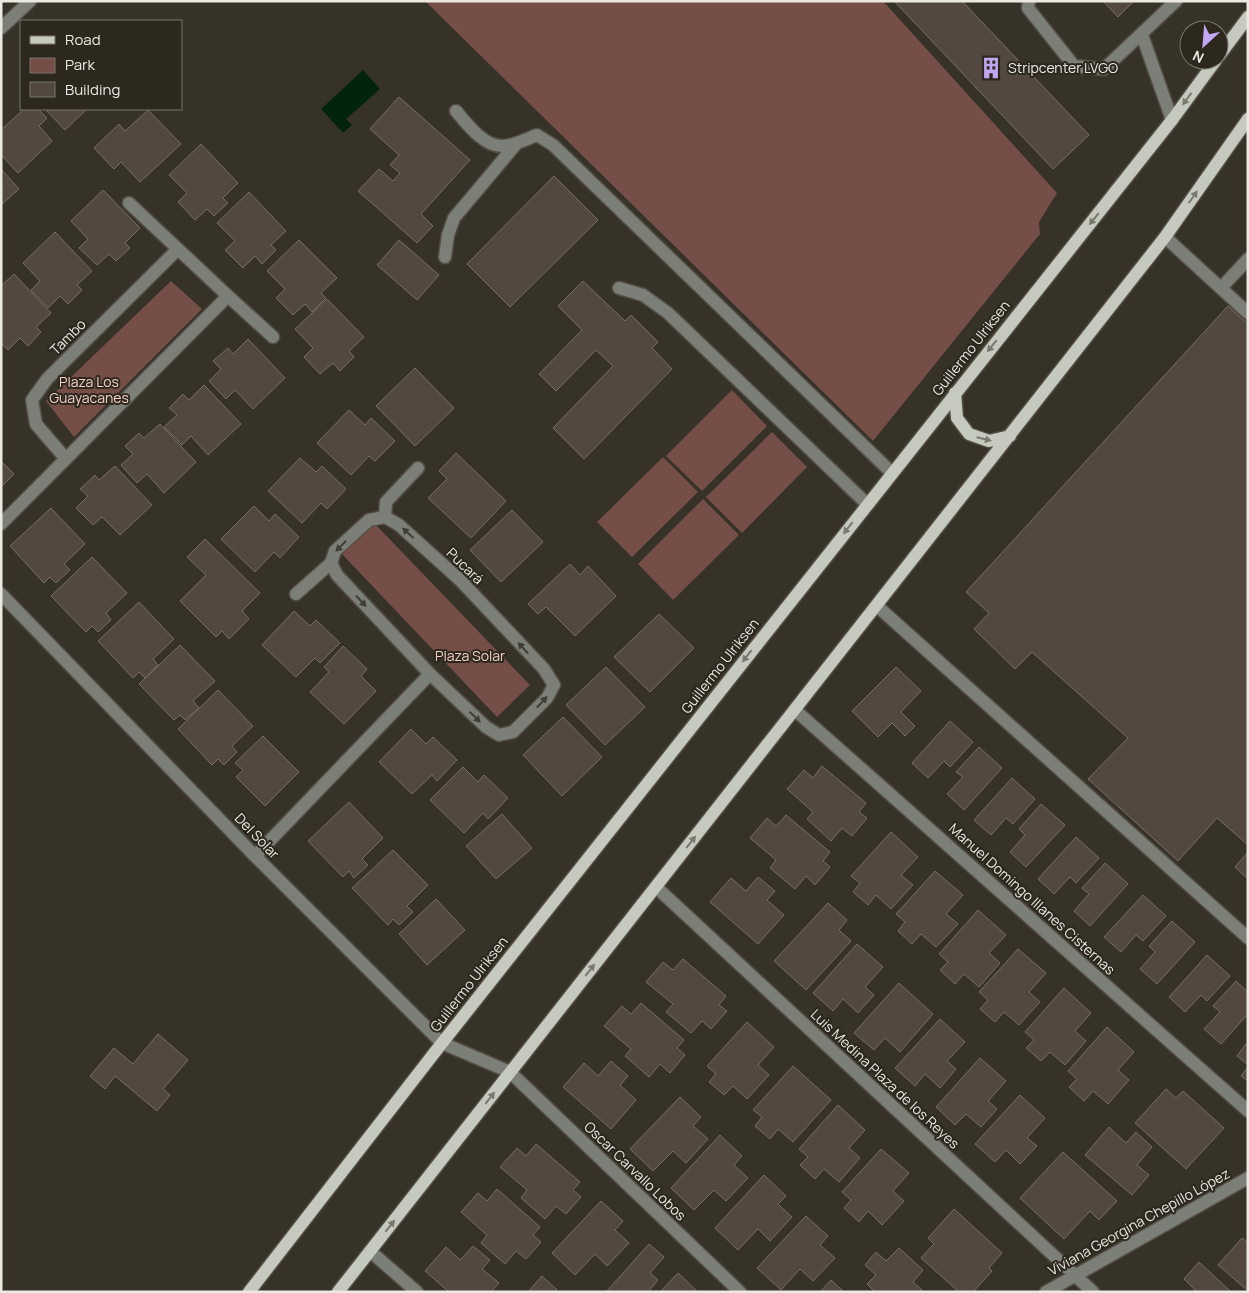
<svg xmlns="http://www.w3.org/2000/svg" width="1249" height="1293" font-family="Manrope,sans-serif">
<rect width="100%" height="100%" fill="#363227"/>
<path fill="#744e47" d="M425,1H883L1057,193L1039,222L1040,234L873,441Z
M171,281L202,309L74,437L46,401Z
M732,390L767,426L702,491L666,456Z
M772,432L807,467L742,533L706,497Z
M663,457L698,492L632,557L597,522Z
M703,499L739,535L673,600L638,564Z
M375,524L530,685L497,717L340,552Z"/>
<path fill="#02230c" d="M363,70L380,89L346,119L352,125L343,133L321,109Z"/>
<path fill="#524840" stroke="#796e66" d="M894,1H962L1089,135L1053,169Z
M1103,1H1134L1118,17Z
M399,97L470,160L421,214L433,226L417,243L358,191L379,169L393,181L400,173L390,165L399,155L370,129Z
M24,109H38L47,118L39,126L52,141L18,173L1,155V130Z
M45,109H87L65,130Z
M148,110L181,144L140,182L121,162L114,169L94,148L119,124L125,131Z
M201,144L238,183L223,198L228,203L214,216L207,209L195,220L178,202L187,193L169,175Z
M1,169L19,189L1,205Z
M554,176L598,220L510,307L467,264Z
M103,190L140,228L125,243L130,248L116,261L109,254L97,265L79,248L88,239L71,221Z
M249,192L286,231L271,245L276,250L262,264L255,256L243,268L225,250L235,241L217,223Z
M55,232L92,271L77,285L82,290L68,304L60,296L48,308L31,290L40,281L23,263Z
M299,240L337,278L321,293L326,298L312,312L305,304L293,315L276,298L285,289L267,271Z
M399,240L439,275L417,300L377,265Z
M14,274L51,313L36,327L41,332L28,346L20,338L8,350L1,343V286Z
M583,281L625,321L631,315L658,342L652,348L672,369L584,459L553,428L613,366L596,350L556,391L539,374L582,330L558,306Z
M327,299L364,337L349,351L354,357L340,371L333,363L320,374L304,357L313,348L295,329Z
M1228,306L1248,324V845L1217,818L1178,861L1088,779L1128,738L1032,652L1015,669L974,629L989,613L966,592Z
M248,339L285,378L253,409L235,390L226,399L209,381L221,369L213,361L228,348L233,354Z
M415,368L454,408L415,446L376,406Z
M204,385L241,424L208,455L191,436L182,445L164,427L177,415L169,408L183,394L189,400Z
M349,410L365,425L371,418L395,441L375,461L369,456L351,475L317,443Z
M160,424L196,462L164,493L147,474L137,483L121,465L133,454L125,446L139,433L144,438Z
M456,453L506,501L471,538L428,498L447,479L439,471Z
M300,458L316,472L322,466L346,489L327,509L321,503L302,523L268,491Z
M1,461L14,474L1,487Z
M115,466L152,505L120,535L102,517L93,525L76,508L88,496L80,489L95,475L99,480Z
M254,506L269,521L275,514L299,537L280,558L274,552L255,572L221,539Z
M51,508L85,544L64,564L70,570L56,583L50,577L44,583L10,546Z
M512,510L543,542L501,582L470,550Z
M205,539L260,593L242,611L249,619L229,639L222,631L216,637L180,601L206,575L187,557Z
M92,557L127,593L106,613L111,620L98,632L92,626L86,632L51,596Z
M570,564L580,575L588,566L616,596L575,636L546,607L538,614L528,604Z
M139,602L174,639L153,659L158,665L145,678L139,672L133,678L98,641Z
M294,611L310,626L316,620L340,643L320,663L315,658L296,677L262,645Z
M659,614L694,648L650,692L614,657Z
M180,645L215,681L193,701L199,708L185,720L180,715L174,720L139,684Z
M343,646L367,669L361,676L376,691L344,724L310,692L329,672L324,667Z
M606,667L645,707L605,745L566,705Z
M896,667L921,691L901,712L915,726L905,736L892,723L878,737L852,711Z
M218,690L253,726L232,746L237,752L224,765L218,759L212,765L178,729Z
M563,717L602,757L562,796L523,755Z
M950,721L973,742L950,767L944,761L928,778L912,763Z
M411,729L426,744L433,737L457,760L437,781L432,775L412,794L379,762Z
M263,736L299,772L265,806L236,777L243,770L235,763Z
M979,747L1002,768L964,810L947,794L963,777L956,772Z
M822,766L866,803L859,812L867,818L852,836L842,828L831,841L807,819L813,812L787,789L804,770L813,778Z
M463,767L478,782L484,775L508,798L488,819L483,813L464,833L430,800Z
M1012,778L1035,799L1013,824L1006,818L991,835L974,820Z
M349,802L383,838L362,859L368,865L354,878L349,871L343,877L308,841Z
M1041,804L1065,825L1026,867L1010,852L1025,835L1019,829Z
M502,814L532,848L496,879L466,846Z
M786,815L830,852L823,861L830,867L815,885L806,876L795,889L770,868L776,860L750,838L767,818L776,826Z
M891,832L918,857L901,875L913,885L891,909L876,895L868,905L853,892L860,883L851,876Z
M1076,837L1099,858L1076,883L1070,877L1054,894L1038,879Z
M393,850L428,885L407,906L413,912L399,925L393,919L388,925L352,888Z
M1248,852V879L1235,867Z
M1105,863L1128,884L1090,926L1074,911L1089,894L1082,888Z
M935,871L963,895L946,914L958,924L936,947L921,934L912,944L898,931L905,922L896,914Z
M758,877L775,891L767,900L784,915L758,944L710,902L731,878L746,891Z
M1143,895L1166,916L1143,941L1136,935L1121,952L1104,937Z
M436,899L465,930L427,965L399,934Z
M828,903L847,920L839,930L851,941L806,990L774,961Z
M978,910L1006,935L989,953L1000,963L979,987L964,974L955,984L940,970L948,962L939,954Z
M1172,921L1195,942L1157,984L1140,969L1155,952L1149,946Z
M857,944L883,967L865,987L874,995L858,1013L843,999L833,1011L813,993Z
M1018,949L1046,973L1029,992L1040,1002L1019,1025L1004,1012L995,1022L980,1009L988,1000L979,992Z
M1207,955L1230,976L1207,1001L1201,995L1185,1012L1169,997Z
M683,959L726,996L719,1005L727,1011L711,1029L702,1021L691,1033L666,1012L673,1004L646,982L663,962L673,970Z
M1236,981L1248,992V1014L1221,1044L1204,1029L1220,1012L1213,1006Z
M899,983L933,1014L900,1052L885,1038L874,1050L854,1033Z
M1064,988L1091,1013L1075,1031L1086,1041L1065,1065L1050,1052L1041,1061L1026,1048L1034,1040L1025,1032Z
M641,1003L684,1040L677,1048L685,1055L670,1073L660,1064L649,1077L625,1056L631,1049L604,1026L622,1006L631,1014Z
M940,1019L965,1042L947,1061L956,1069L940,1088L925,1074L915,1086L895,1068Z
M747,1022L774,1047L758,1065L769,1075L747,1099L733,1086L724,1095L709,1082L716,1074L707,1066Z
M1107,1027L1134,1052L1118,1070L1129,1080L1108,1104L1093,1091L1084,1101L1069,1087L1077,1079L1068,1071Z
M158,1034L188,1060L163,1089L170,1095L157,1111L115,1076L105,1089L90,1076L114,1048L133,1064Z
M1246,1044H1248V1065L1237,1056Z
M980,1058L1006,1081L988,1101L997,1109L981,1127L966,1114L955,1125L936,1107Z
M611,1061L628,1076L620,1085L636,1100L611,1129L563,1087L584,1063L598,1076Z
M793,1066L831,1100L793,1142L778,1129L770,1139L755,1126L762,1117L753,1110Z
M1248,1067V1081L1241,1076Z
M1166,1089L1176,1098L1183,1091L1224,1128L1186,1169L1135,1123Z
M1020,1095L1045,1118L1027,1138L1037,1146L1020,1164L1006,1150L995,1162L975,1144Z
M680,1097L701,1117L693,1126L708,1139L686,1163L673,1151L653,1171L630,1149Z
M838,1105L865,1130L849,1148L860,1158L839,1182L824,1169L815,1179L800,1165L808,1157L799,1149Z
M1109,1127L1126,1143L1136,1132L1152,1147L1137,1165L1149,1175L1132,1195L1085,1155Z
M720,1135L742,1156L734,1165L748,1178L726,1201L714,1190L694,1210L671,1188Z
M536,1144L580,1182L573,1190L581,1197L566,1214L556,1206L545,1219L521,1198L527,1190L500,1167L517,1148L526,1156Z
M881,1149L909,1173L893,1191L904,1201L882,1225L868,1211L859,1222L844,1208L851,1200L842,1192Z
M1063,1152L1117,1201L1099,1220L1090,1211L1064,1239L1020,1198Z
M764,1175L786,1196L778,1204L792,1217L770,1241L758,1229L738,1250L715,1228Z
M497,1189L540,1227L533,1235L541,1242L526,1259L516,1251L505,1264L481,1243L487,1235L461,1212L478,1193L487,1201Z
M601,1201L623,1221L615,1230L629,1243L607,1266L595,1254L575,1275L552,1253Z
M954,1209L1002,1253L989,1268L992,1271L973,1292H959L921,1258L934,1244L928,1238Z
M806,1216L828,1236L820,1245L835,1258L813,1281L800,1269L781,1290L757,1268Z
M1242,1238L1248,1243V1291L1218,1265Z
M649,1244L664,1257L650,1273L658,1280L648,1292H606Z
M473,1246L490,1260L482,1269L499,1283L491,1292H449L425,1271L446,1247L460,1260Z
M899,1248L923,1270L913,1282L924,1292H875L867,1284L876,1275L865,1265L876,1252L886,1261Z
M1199,1262L1231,1292H1197L1184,1279Z
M678,1273L698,1292H660Z
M542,1276L557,1290L555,1292H528Z
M831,1280L844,1292H820Z"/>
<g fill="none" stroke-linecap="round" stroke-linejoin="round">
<g stroke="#534f45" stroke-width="15">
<path id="minor" d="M1029,1L1028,8L1074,66L1104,69L1176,1
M1,28L30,1
M1142,35L1172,120
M456,111C467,124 484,147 503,146C514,146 526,139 537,135L553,145L892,473
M129,203L178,249
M1165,237L1248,313
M445,257L448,235L454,218L517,143
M619,288L643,295L668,313L867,504
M1221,288L1248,259
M228,296L273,337
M385,517L386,502L418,468
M1,524L228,296L178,249L47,379L32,400L36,424L66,459
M1,594L255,856L442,1043L510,1072L740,1292
M296,594L331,563L335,551L369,520L385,517L399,525L460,580L544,669L554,685L547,698L513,732L499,735L486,727L430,674L337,575L331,563
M877,606L1248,938
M795,710L1248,1111
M255,856L430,674
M656,887L1093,1292
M370,1251L417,1292
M1046,1292L1248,1178"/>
</g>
<g stroke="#534f45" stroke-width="15">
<path id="major" d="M1219,56L1248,17
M955,393L957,418L969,434L989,441L1010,436
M249,1292L442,1043L1172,120L1216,60
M338,1292L1165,237L1248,119"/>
</g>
<use href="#minor" stroke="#7c7e78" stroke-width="12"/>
<use href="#major" stroke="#c6cabe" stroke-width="12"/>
</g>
<defs><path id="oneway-solid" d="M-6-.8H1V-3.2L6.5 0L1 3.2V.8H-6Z" transform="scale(1.25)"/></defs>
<g fill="#79796e">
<use href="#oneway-solid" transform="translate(1187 99) rotate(126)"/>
<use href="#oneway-solid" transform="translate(1193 197) rotate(-55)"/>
<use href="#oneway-solid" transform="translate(1094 219) rotate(129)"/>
<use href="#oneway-solid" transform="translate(992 346) rotate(129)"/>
<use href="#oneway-solid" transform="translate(984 439) rotate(13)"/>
<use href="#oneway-solid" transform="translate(848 528) rotate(128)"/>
<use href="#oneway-solid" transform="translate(747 656) rotate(128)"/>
<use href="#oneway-solid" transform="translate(691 842) rotate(-52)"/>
<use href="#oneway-solid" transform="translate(590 970) rotate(-52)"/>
<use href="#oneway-solid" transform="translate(490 1098) rotate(-52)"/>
<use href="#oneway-solid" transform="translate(390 1226) rotate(-52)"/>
</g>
<g fill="#403e34">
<use href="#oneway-solid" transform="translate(408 533) rotate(-138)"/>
<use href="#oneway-solid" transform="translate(341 546) rotate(134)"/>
<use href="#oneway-solid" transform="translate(361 601) rotate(47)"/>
<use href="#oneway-solid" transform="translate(523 648) rotate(-133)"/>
<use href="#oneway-solid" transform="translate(542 702) rotate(-47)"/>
<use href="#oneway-solid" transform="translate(475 717) rotate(44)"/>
</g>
<defs>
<g id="building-bare" transform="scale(1.725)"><path d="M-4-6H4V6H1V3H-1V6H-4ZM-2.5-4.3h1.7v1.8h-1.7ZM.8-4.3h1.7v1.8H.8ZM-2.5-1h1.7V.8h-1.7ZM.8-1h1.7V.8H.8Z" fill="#c3a7f2" stroke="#2c281d" stroke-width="2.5" paint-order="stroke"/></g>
</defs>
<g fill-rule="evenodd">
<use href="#building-bare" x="991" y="68"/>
</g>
<g text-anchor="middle" stroke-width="4" stroke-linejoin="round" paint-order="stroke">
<g font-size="14" fill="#ebe9e2" stroke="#2c281d" text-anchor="start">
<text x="1008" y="73">Stripcenter LVGO</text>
</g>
<g font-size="14" fill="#ebe9e2" stroke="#2c281d">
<text transform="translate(68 337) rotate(-45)" y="5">Tambo</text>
<text transform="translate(971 348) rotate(-52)" y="5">Guillermo Ulriksen</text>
<text transform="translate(465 566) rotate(44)" y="5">Pucará</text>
<text transform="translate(720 666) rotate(-52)" y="5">Guillermo Ulriksen</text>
<text transform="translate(257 836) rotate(46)" y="5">Del Solar</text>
<text transform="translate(1032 899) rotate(42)" y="5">Manuel Domingo Illanes Cisternas</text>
<text transform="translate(469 984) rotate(-52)" y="5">Guillermo Ulriksen</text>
<text transform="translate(885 1079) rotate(43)" y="5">Luis Medina Plaza de los Reyes</text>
<text transform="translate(635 1171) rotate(44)" y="5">Oscar Carvallo Lobos</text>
<text transform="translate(1139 1222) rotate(-29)" y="5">Viviana Georgina Chepillo López</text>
</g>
<g font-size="14" fill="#f4d0c9" stroke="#2c281d">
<text x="89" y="387">Plaza Los<tspan x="89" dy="16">Guayacanes</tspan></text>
<text x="470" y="661">Plaza Solar</text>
</g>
</g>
<rect width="1249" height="1293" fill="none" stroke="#ebe9e2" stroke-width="5"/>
<rect x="20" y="20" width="162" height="90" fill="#2c281d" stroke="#78756c"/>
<rect x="30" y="36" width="25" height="8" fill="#c6cabe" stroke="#78756c"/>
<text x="65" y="45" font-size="15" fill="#ebe9e2">Road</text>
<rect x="30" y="58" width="25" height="15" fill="#744e47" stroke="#78756c"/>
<text x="65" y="70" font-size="15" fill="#ebe9e2">Park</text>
<rect x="30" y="82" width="25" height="15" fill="#524840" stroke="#78756c"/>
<text x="65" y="95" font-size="15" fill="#ebe9e2">Building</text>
<g transform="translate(1204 45) rotate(206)"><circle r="24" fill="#2c281d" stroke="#78756c"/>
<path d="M0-4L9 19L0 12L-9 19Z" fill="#c3a7f2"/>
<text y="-8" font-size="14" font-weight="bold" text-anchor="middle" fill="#ebe9e2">N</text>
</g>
</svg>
